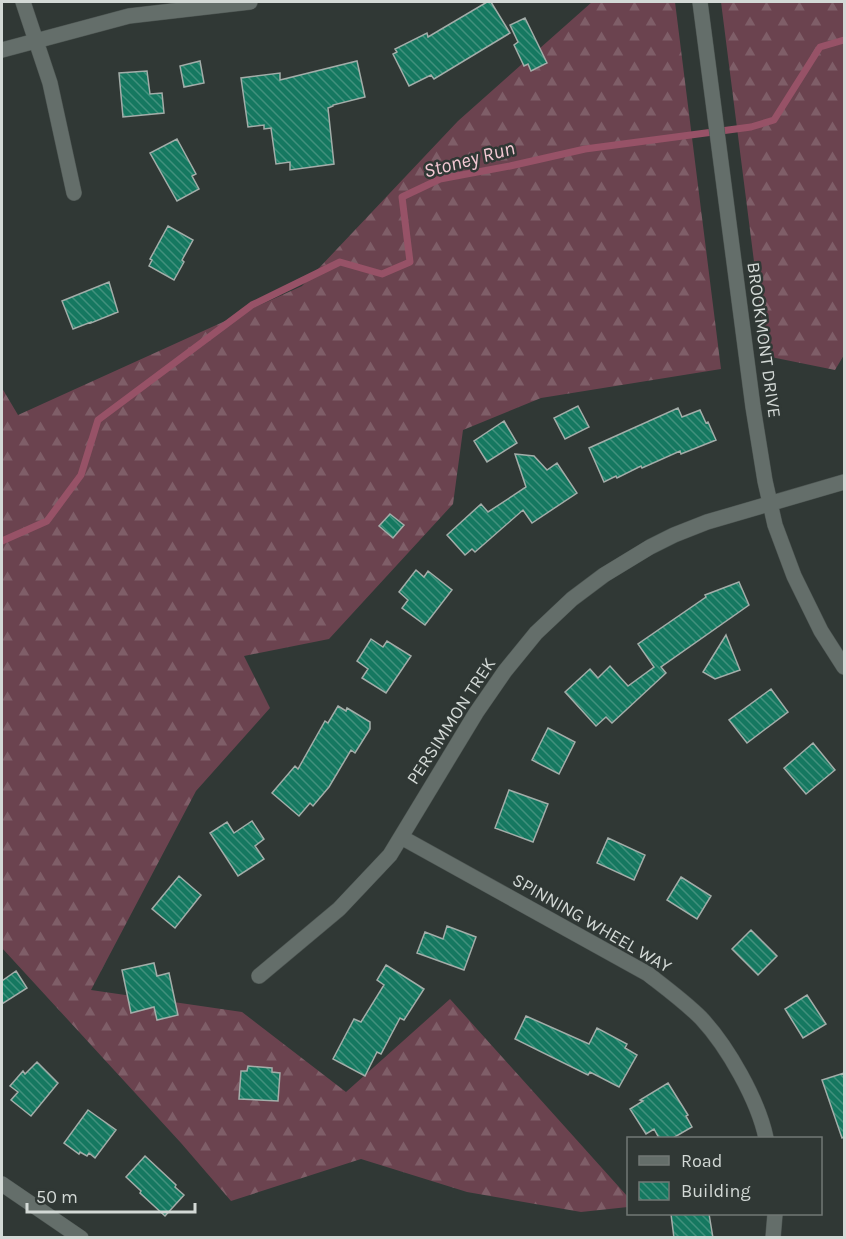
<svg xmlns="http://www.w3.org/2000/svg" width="846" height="1239" font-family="Karla,sans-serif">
<defs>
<pattern id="forest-firs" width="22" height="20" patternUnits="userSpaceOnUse" patternTransform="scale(1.5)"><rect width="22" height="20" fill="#6b434f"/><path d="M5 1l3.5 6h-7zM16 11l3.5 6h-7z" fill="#7f5e68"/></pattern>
<pattern id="building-back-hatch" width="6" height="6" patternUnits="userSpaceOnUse" patternTransform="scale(1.5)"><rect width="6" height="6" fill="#157860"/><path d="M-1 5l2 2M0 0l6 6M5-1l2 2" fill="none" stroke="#41917d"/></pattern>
</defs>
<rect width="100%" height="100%" fill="#303835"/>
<path fill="url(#forest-firs)" d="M592,2H675L721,369L541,398L463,430L453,504L329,639L244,656L270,708L196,791L91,990L242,1012L346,1092L450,999L628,1197V1207L581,1212L467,1192L361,1159L231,1201L181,1143L2,948V388L18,415L302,286L458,121Z
M721,2H844V355L835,370L766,356Z"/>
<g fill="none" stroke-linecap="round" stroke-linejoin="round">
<path stroke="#975267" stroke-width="7" d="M2,541L47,521L81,475L98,420L252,305L340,262L382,274L410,262L402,197L440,179L510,166L585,149L751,127L774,120L820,47L844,40"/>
</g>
<path fill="url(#building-back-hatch)" stroke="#a3ada9" stroke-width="1.5" d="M487,2H491L510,33L434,79L431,75L409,86L393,54L397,52L395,49L427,33L428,37Z
M525,18L547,63L531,71L528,64L524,66L514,45L518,42L510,25Z
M200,61L204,83L184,87L180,66Z
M357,61L365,97L333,105V106L328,108L334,164L290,170V162L276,164L271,128L264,129V125L248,127L241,78L280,73V80Z
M147,71L150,94L162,93L164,113L123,117L119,73Z
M177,139L196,174L192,176L199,189L177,201L150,153Z
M168,226L193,240L182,260L184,262L174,280L149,266L152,260L150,259Z
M109,282L118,312L91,323V322L73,329L62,301Z
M578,406L589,427L565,439L554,418Z
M678,408L682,417L700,410L706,423L708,422L716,440L681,454L680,451L642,468L641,466L617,478L616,476L604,482L589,448Z
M504,421L517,443L487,462L474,441Z
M515,454L534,456L547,470L557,463L577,493L532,523L523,510L475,552L472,549L465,555L447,535L481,504L488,512L526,487Z
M390,514L404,525L393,538L379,526Z
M416,570L424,577L428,571L452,590L425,625L402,608L408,600L399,592Z
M739,582L749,605L661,667L666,673L612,723L606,717L596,726L565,692L590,669L598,678L610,666L628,686L654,667L638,644L706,597L705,595Z
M726,635L740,670L715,679L703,672Z
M371,639L383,647L387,641L411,656L386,693L362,678L368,669L357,661Z
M771,689L788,712L747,743L729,720Z
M338,706L346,711L347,708L370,722V729L355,753L351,750L329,787L313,806L310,803L299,816L272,793L295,766L298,769L325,721L328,723Z
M548,728L575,742L559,774L532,760Z
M813,743L835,770L806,794L784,768Z
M509,790L548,804L533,842L495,828Z
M252,821L264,839L255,846L264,859L238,876L210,833L227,822L234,833Z
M608,838L645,855L634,880L597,863Z
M179,876L201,895L175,928L152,909Z
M681,877L711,896L697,919L667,900Z
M447,926L476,937L464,970L417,953L425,932L443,939Z
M751,930L777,956L758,975L732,949Z
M154,963L157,976L169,973L178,1015L157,1020L154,1007L131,1013L122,970Z
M386,965L424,989L404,1020L400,1018L381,1054L377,1052L365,1076L333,1059L354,1019L361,1022L384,985L377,980Z
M16,971L27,988L2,1004V981Z
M807,995L826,1024L803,1038L785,1009Z
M526,1016L589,1044L597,1028L627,1044L625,1048L637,1055L619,1087L590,1072L588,1075L515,1039Z
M37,1062L58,1083L31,1116L11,1100L18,1092L10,1086L23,1071L25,1074Z
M248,1066L272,1068V1072L280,1073L278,1101L239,1099L241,1071H247Z
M844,1073V1137L842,1138L822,1080Z
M668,1083L688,1115L686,1116L692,1127L673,1138H659L654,1129L646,1134L630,1109L643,1101L640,1100Z
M88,1110L116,1130L95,1158L89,1153L87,1156L80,1152L79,1154L64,1143Z
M145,1156L176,1185L175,1187L184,1195L165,1216L140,1193L141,1191L126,1177Z
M671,1214H709L713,1238H674Z"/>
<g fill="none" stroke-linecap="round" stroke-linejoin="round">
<g stroke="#4c5451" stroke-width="16">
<path id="minor" d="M23,2L50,83L74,193
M700,2L753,407L765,481L775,525L794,576L821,631L844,667
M2,50L129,16L250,2
M401,837L648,974C666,988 685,1002 701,1018C728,1047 758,1100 766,1138
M259,976L339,909L390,855L476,713L505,671L536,633L572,599L604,575L650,547L674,535L707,522L844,482
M2,1184L81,1238
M773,1238L775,1214"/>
</g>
<use href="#minor" stroke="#646e6a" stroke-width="15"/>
</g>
<g text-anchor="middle" stroke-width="5" stroke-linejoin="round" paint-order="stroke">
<g font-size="18" fill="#d3d9d6" stroke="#303835">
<text transform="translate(764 340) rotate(82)" y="6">BROOKMONT DRIVE</text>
<text transform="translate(451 721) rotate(-57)" y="6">PERSIMMON TREK</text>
<text transform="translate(592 923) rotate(30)" y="6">SPINNING WHEEL WAY</text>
</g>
<g font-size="20" font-style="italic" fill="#f4c9d4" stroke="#303835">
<text transform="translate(469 159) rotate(-15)" y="7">Stoney Run</text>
</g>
</g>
<rect width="846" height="1239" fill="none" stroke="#d3d9d6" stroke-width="6"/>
<rect x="627" y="1137" width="195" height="78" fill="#303835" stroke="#717875" stroke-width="1.5"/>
<rect x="639" y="1156" width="30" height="9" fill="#646e6a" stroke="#717875" stroke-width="1.5"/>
<text x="681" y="1167" font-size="18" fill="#d3d9d6">Road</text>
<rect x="639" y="1182" width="30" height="18" fill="url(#building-back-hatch)" stroke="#717875" stroke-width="1.5"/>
<text x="681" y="1197" font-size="18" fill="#d3d9d6">Building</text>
<path d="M27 1203v9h168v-9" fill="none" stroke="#d3d9d6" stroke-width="3"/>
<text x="36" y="1203" font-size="18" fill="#d3d9d6" stroke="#303835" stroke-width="4.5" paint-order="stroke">50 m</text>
</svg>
